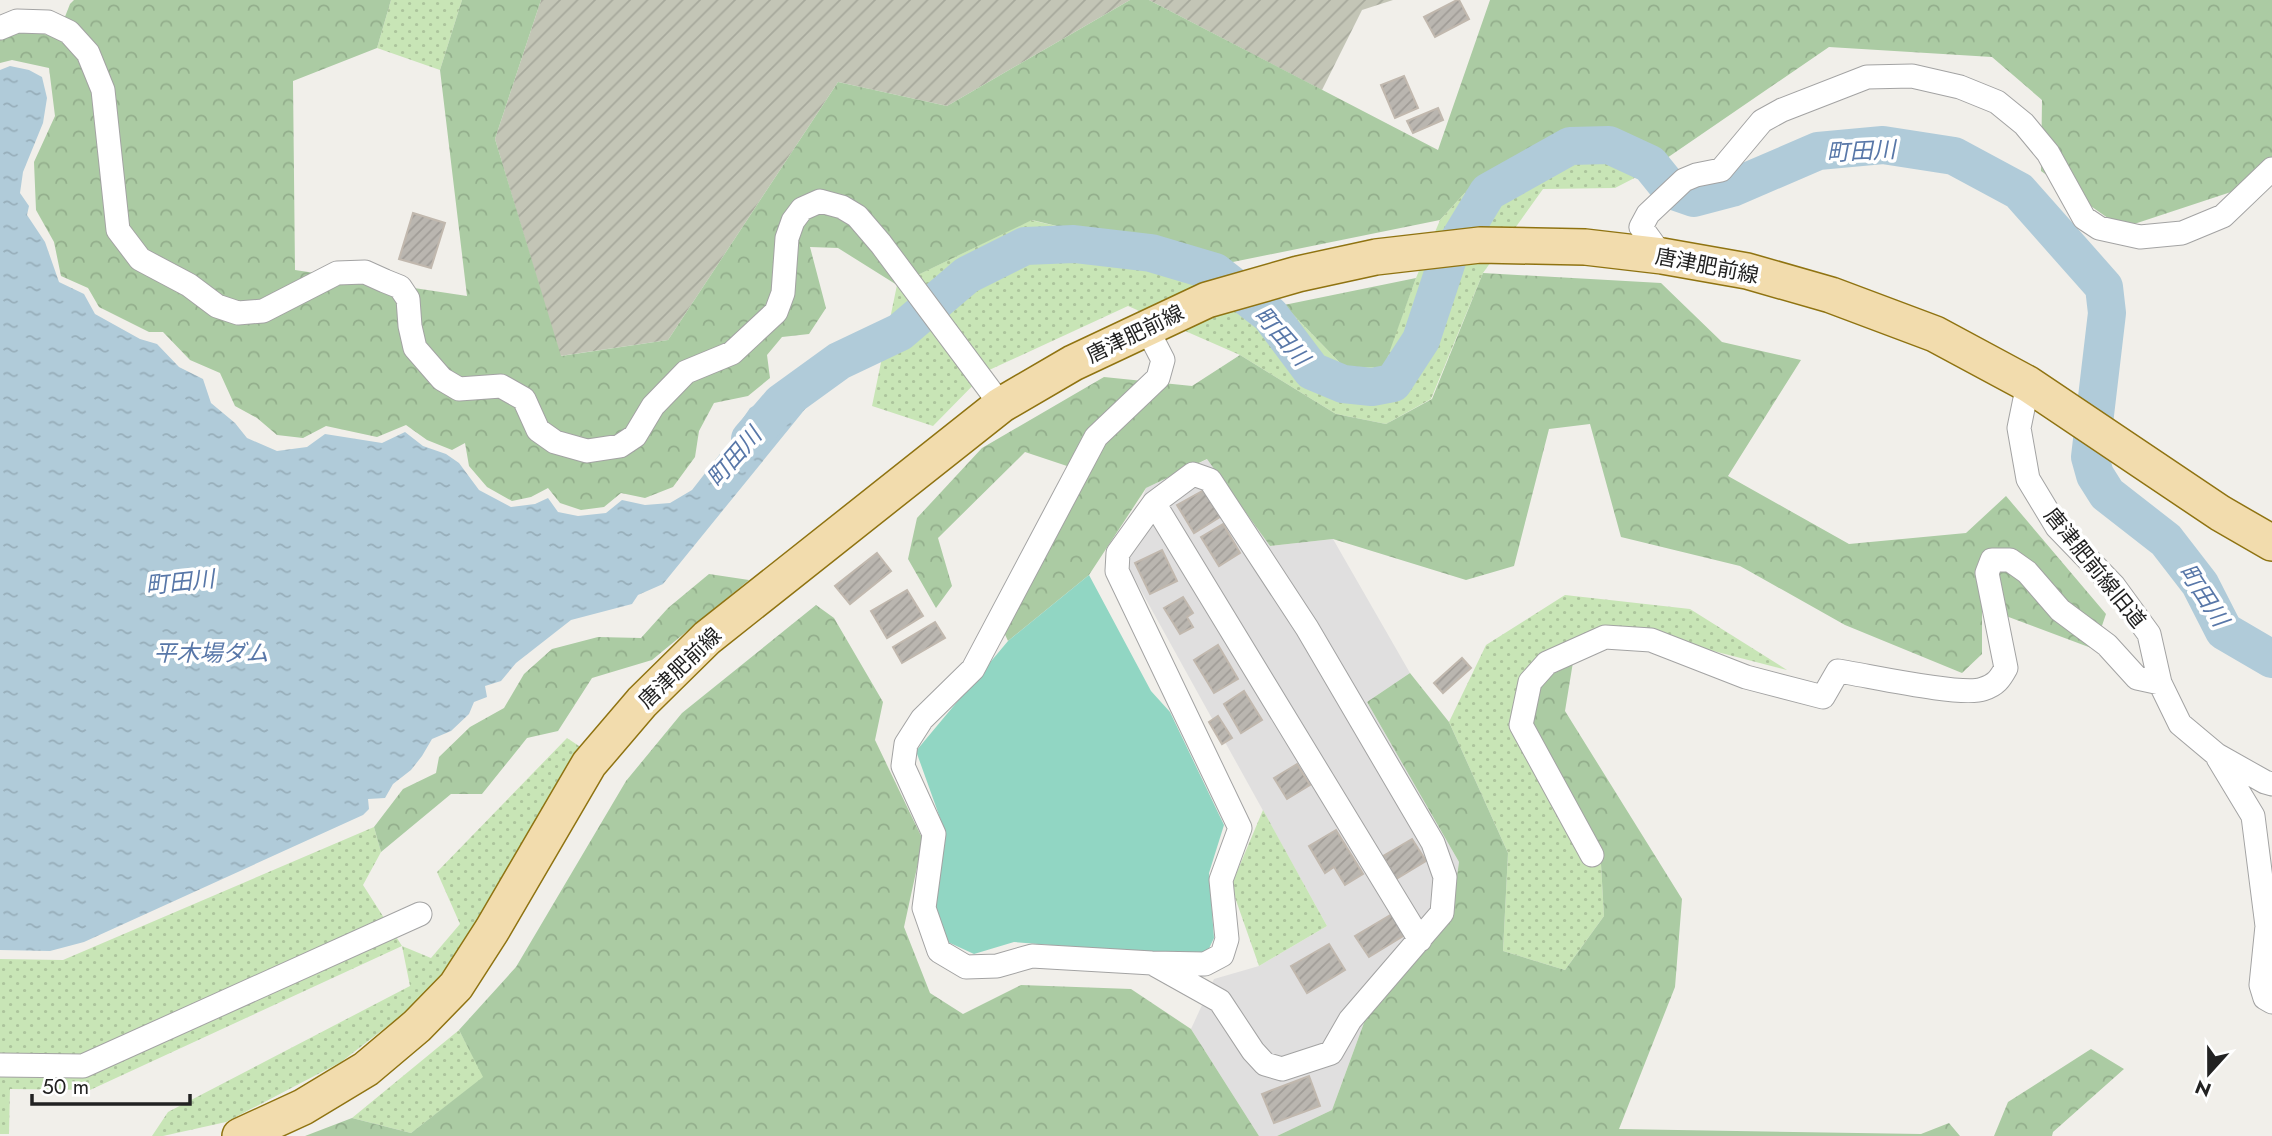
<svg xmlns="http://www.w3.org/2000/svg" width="2272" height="1136" font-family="Jost,'Noto Sans JP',sans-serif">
<defs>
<pattern id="construction-furrows" width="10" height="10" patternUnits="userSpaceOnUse" patternTransform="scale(1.75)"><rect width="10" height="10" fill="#c3c5b6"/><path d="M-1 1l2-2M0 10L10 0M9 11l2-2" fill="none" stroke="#a7a99c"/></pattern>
<pattern id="grass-dots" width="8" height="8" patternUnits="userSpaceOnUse" patternTransform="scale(1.75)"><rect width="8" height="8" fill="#c8e5b6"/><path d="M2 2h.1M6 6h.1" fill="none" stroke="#acc49c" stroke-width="1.8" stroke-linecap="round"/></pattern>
<pattern id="forest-crowns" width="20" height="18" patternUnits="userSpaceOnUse" patternTransform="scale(1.75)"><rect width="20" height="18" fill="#abcba3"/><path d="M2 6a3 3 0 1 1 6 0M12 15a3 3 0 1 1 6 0" fill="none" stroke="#93ae8c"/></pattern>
<pattern id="water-ripples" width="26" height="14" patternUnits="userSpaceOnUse" patternTransform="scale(1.75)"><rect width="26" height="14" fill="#b0cbd9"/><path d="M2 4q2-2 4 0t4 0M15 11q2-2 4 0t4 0" fill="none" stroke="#97aeba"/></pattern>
<pattern id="building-hatch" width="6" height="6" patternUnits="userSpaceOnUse" patternTransform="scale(1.75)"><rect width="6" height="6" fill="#bab6b0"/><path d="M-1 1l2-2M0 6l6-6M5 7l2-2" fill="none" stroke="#a09c97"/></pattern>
</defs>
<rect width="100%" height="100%" fill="#f1efea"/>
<path fill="#e0dfdf" d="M1208,459L1270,546L1333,539L1410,673L1367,702L1459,862L1451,918L1365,1020L1332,1110L1277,1136H1259L1191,1029L1214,979L1259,966L1327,926L1123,558L1146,488Z"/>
<path fill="url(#construction-furrows)" d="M541,0H1130L947,106L838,82L668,340L560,356L495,139Z
M1149,0H1393L1362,10L1322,90Z"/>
<path fill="url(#grass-dots)" d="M391,0H462L440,70L377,48Z
M1549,144L1648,171L1615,188L1543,189L1483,273L1431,399L1386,424L1336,414L1240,355L1128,306L987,371L933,426L872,406L897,285L1031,220L1218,265L1284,305L1344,367H1383L1416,278L1440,220L1472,185Z
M1565,595L1690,609L1787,670L1640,632L1542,679L1600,847L1604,916L1565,970L1503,951L1508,853L1449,722L1486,645Z
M567,738L582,748L472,933L425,997L341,1062L226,1122L163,1136H152L168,1112L410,986L402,946L90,1090L10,1089L9,1134H0V959L63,960L374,827L381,852L363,885L402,946L431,958L460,924L437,872Z
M1263,810L1327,926L1259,966L1231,886Z
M459,1030L484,1077L411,1133L352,1118Z"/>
<path fill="url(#forest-crowns)" d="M74,0H391L377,48L293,81L295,270L467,296L440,70L462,0H541L495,139L561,356L668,340L838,82L947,106L1130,0H1149L1438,150L1490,0H2272V161L2231,192L2122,228L2041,171L2042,100L1992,57L1829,47L1648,171L1549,144L1472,185L1440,220L1218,265L1032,220L897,285L838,248L810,247L826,308L809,334L782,337L767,355L770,378L748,396L714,403L699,431L695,457L673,487L645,498L621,493L604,507L581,510L560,503L548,488L531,497L512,501L487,487L469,466L465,443L452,450L427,440L406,425L377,437L326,426L303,438L277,435L257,418L235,406L220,373L190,360L163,332H149L99,307L88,288L61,276L54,242L36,210L34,162L55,116L49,68L12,60L0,63V36L17,28L57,37L70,4Z
M1483,273L1661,283L1722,342L1801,360L1728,476L1849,544L1966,533L2006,496L2106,614L2094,649L1982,607V654L1962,673L1845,625L1740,566L1621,537L1590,424L1549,429L1514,566L1466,580L1333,539L1270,546L1207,459L1146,488L1089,575L1008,641L1001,626L1088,473L1025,452L938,538L952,586L936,608L908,559L917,518L982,448L1104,377L1192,386L1240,355L1336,414L1386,424L1432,399Z
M1416,278L1384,367H1344L1284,305Z
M709,574L749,580L652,660L592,678L558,731L527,738L482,794H451L381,852L374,827L403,789L436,773L439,757L470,727L504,708L524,674L552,649L598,637L641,638L668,608Z
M816,605L834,618L883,702L875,740L923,840L904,927L930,993L963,1014L1021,985L1131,989L1191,1029L1259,1136H305L352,1118L411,1133L483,1077L459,1030L516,967L626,781L682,713Z
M1573,662L1565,711L1682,899L1675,987L1619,1129L1921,1134L1949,1123L1960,1136H1277L1332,1110L1365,1020L1451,918L1459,862L1367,702L1410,673L1449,722L1508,853L1503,951L1565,970L1604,916L1600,847L1531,720L1542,679Z
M2091,1049L2124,1069L2053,1132L2052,1136H1994L2008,1102Z"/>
<path fill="#91d6c3" d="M1089,575L1151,691L1170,712L1224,825L1209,873L1214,938L1205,957L1014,942L974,954L939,938L932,899L944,829L916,751L1008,641Z"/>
<path fill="url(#water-ripples)" d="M10,66L29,70L42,77L47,98L43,123L23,172L20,193L29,206L27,215L45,242L59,282L84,294L95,314L140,339L157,344L179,367L203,379L211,403L235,423L247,438L277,451L307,447L325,434L382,443L405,432L423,446L446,454L459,463L479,490L511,507L535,504L548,498L558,512L578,516L606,513L622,500L645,505L670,503L692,490L720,454L730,448L736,439L737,427L750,408L767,398L781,395L793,413L810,403L663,584L638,595L632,604L571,620L516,663L501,681L485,686L487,697L474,702L469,714L451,731L432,739L422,756L411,770L393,784L385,798L368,799L369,809L363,815L84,942L50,951L0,950V70Z"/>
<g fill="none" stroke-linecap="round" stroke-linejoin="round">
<path stroke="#b0cbd9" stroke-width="38" d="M750,439L781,403L839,361L900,332L967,275L1025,246L1074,244L1151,253L1215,272L1270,315L1312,371L1343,384L1372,387L1393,383L1421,340L1448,258L1488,192L1570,146L1609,145L1650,164L1671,190L1694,198L1732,188L1818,151L1883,145L1954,156L2019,191L2104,287L2107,313L2090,457L2095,475L2107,494L2166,540L2200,584L2224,631L2272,659"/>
</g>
<path fill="url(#building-hatch)" stroke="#c1b8ae" stroke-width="2" d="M1457,0H1459L1469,19L1435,37L1424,17Z
M1404,76L1418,108L1395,118L1381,85Z
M1438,108L1443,120L1413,133L1407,121Z
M413,213L445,223L431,268L399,259Z
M1204,490L1220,517L1194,533L1177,505Z
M1223,524L1240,553L1219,566L1201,537Z
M1162,550L1177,581L1150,594L1135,563Z
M877,553L891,571L850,604L835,586Z
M907,590L923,616L887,638L871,611Z
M1183,597L1193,613L1187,617L1193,627L1180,634L1164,608Z
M935,622L945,638L902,663L893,647Z
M1218,645L1238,679L1214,693L1194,660Z
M1462,658L1471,668L1443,693L1434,683Z
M1244,691L1262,720L1241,733L1224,704Z
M1218,716L1232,738L1222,744L1209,722Z
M1297,764L1310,785L1287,799L1274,778Z
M1336,830L1363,874L1345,885L1334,867L1325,873L1309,846Z
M1412,839L1426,861L1396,879L1383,856Z
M1392,914L1405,935L1369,957L1355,936Z
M1329,944L1345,970L1307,993L1291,966Z
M1309,1076L1320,1106L1274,1123L1262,1094Z"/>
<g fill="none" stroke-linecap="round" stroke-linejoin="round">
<g stroke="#a3a3a3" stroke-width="25">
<path id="street" d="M0,28L17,21L48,22L69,32L88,53L103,90L118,230L140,259L189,285L217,306L238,313L263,311L337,273L365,272L385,281L400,287L408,299L410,326L415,348L442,379L459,389L501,386L524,399L538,430L555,442L587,451L620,446L635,436L653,406L686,372L732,353L776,312L783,293L787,238L793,221L802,209L820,201L842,207L857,216L881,244L1001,405
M1662,256L1641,227L1648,214L1684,180L1696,175L1721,170L1762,121L1782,110L1867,77L1912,76L1960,87L1997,102L2024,124L2048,153L2084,218L2099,228L2140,237L2182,233L2223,216L2272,169
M1146,327L1163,360L1158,378L1096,437L973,669L922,719L906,744L903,766L934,834L924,908L939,951L966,967L997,966L1032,956L1152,963L1205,964L1222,955L1227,939L1221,880L1240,828L1117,571L1118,553L1154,503L1193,474L1210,480L1307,628L1433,843L1445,877L1442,913L1350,1020L1331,1053L1282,1069L1265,1064L1253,1051L1220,1001L1152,963
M2028,384L2019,428L2028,479L2057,527L2114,586L2149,634L2160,683L2180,724L2217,755L2265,782L2272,784
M1154,503L1420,940
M2218,758L2253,816L2267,926L2261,985L2265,998L2272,1002
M1592,855L1521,725L1530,682L1547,663L1605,637L1651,640L1746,677L1823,697L1838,671C1866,675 1962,697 1983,689C1996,685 2000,679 2006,668L1987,573L1992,560H2010L2027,572L2060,610L2107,645L2137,678L2160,683
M0,1065L83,1066L420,914"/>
</g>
<g stroke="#8f7311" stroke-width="38">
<path id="primary" d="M240,1136L303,1107L366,1069L417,1026L456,986L492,930L589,764L642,702L707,638L1001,405L1073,363L1207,300L1298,274L1376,257L1480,245L1585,247L1662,256L1747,271L1831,295L1935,334L2028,384L2220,513L2272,543"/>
</g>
<use href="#street" stroke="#fff" stroke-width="23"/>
<use href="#primary" stroke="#f2dcad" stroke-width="35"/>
</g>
<g text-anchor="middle" stroke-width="7" stroke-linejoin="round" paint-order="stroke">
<g font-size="21" fill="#222" stroke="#fff">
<text transform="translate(1707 266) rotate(11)" y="7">唐津肥前線</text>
<text transform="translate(1135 334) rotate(-26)" y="7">唐津肥前線</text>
<text transform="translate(2095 568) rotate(51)" y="7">唐津肥前線旧道</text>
<text transform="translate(680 668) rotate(-44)" y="7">唐津肥前線</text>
</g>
<g font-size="23" font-style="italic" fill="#5877a8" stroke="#fff">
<text transform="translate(1861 151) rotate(-3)" y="8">町田川</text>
<text transform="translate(1282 336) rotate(49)" y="8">町田川</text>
<text transform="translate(734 457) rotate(-49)" y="8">町田川</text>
<text transform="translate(180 582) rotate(-6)" y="8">町田川</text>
<text transform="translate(2204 595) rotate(57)" y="8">町田川</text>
<text x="211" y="661">平木場ダム</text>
</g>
</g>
<g transform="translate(2209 1073) rotate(201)" stroke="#ffffff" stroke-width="5" paint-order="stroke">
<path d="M0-5L12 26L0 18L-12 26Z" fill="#222222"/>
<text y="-10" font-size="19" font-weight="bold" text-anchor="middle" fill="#222222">N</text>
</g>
<path d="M32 1094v10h158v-10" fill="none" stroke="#222222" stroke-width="3.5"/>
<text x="42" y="1094" font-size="21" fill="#222222" stroke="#ffffff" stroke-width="5" paint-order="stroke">50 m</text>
</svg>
